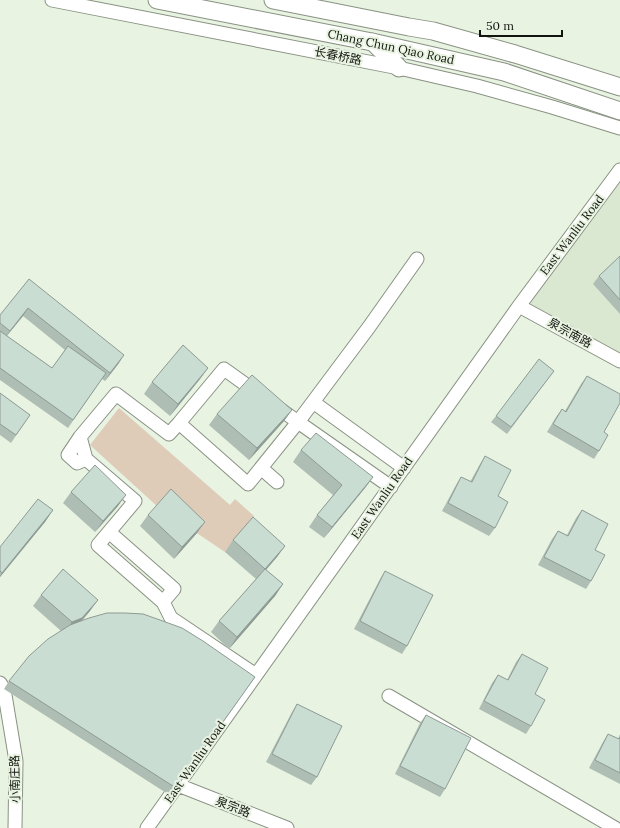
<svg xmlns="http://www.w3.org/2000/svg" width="620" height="828" font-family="Lora,'Noto Sans SC',serif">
<rect width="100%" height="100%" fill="#e9f3e2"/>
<path fill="#dbe8d1" d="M620,170V361L519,306Z"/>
<path fill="#deccb9" d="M119,408L230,505L235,499L254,516L245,529L225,552L158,507L90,445Z"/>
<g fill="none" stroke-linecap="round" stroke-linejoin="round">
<g stroke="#899283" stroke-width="15">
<path id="minor" d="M52,0L399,68L477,86L552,107L620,128
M519,306L620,361
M313,402L404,468
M179,423L224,369L298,422L369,327L417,259
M80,437L68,455L77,463L86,459
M261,468L277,482
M109,532L174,589L163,602
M256,675L171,618L163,602L98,545L135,501L86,459L80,437L116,394L169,434L179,423L248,484L298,422L391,487
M0,683L4,689L16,761L15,828
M389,696L615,828
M178,785L287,828
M147,828L519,306L620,170"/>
</g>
<g stroke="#899283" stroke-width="19">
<path id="major" d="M157,0L372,42L504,72L620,111
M273,0L409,27L433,31L515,54L620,87
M373,42L399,68"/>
</g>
<use href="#minor" stroke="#fff" stroke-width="13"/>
<use href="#major" stroke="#fff" stroke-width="17"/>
</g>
<path fill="#aebeb5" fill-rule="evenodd" d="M620,256V314L593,284L599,276Z
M29,279L119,363L105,381L102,379L68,428L0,380V315ZM23,316L65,350L52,368L7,336Z
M208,368L200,379L170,416L144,394L152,382Z
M554,371L507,434L491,422L496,416Z
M587,376L604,432L599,451L594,459L547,432L556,417L562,409L565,411L581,384Z
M0,393L30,415L11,443L0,435Z
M292,410L284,421L249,460L209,425L217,414Z
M301,450L373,477L365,488L324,538L309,527L317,515L333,495L293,462Z
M485,456L498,496L495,528L489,536L442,511L456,485L461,477L470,482L480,464Z
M71,492L118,506L95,532L63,503Z
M53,510L45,522L0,577V547Z
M582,510L595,550L591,581L586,589L538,565L552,539L558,531L567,535L576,518Z
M148,515L197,533L174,559L140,526Z
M233,540L285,546L277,557L266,570L283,584L275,596L229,649L211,632L219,621L256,579L225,552Z
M385,571L407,646L402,654L354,629L380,579Z
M41,595L90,611L82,621L255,677L171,796L4,689L9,681L61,631L33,606Z
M522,654L535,694L531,726L526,734L479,709L492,683L498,675L507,680L516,662Z
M297,704L317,777L311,785L266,762L292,712Z
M426,715L445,789L440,797L395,774L420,723Z
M608,734L618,739L620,734V784L589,768L603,742Z"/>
<path fill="#8d9b94" d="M28,308L23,316L4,339L10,331Z
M124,355L119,363L105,381L110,373Z
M208,368L200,379L170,416L178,404Z
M292,410L284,421L249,460L257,448Z
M373,477L365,488L324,538L332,527Z
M126,495L118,506L95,532L103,521Z
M53,510L45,522L0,577V576L2,573Z
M205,522L197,533L174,559L182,547Z
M285,546L277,557L257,580L265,569Z
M283,584L275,596L229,649L237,637Z
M98,600L90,611L74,629L64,633L72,622Z"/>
<path fill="#caddd3" stroke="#8d9b94" d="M620,256V300L599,276Z
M29,279L124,355L110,373L28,308L10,331L0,323V315Z
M0,331L52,368L68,346L106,373L73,420L0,368Z
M183,345L208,368L178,404L152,382Z
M539,359L554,371L511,427L496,416Z
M252,375L292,410L257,448L217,414Z
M587,376L620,394V403L604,432L608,435L599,451L553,424L562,409L566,412Z
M0,393L30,415L16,435L0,424Z
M316,433L373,477L332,527L317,515L342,485L301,450Z
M485,456L511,470L498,496L508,502L495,528L448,503L461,477L472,482Z
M95,465L126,495L103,521L71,492Z
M171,489L205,522L182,547L148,515Z
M38,499L53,510L2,573L0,571V547Z
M582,510L608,524L595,550L605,555L591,581L544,557L558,531L568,536Z
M253,517L285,546L265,569L283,584L237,637L219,621L265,569L233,540Z
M63,569L98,600L82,618L72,622L41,595Z
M385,571L433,595L407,646L360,621Z
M107,613H125L143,614L160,620L182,628L203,641L255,677L176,788L9,681L29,656L48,639L70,625L89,618Z
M522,654L548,668L535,694L545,700L531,726L484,701L498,675L508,680Z
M297,704L342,726L317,777L272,754Z
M426,715L471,738L445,789L400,766Z
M608,734L619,739L620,737V773L595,760Z"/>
<g text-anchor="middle" stroke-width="4" stroke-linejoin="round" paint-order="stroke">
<g font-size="12" fill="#12150f" stroke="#e9f3e2">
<text transform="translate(391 47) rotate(12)" y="4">Chang Chun Qiao Road</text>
<text transform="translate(338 56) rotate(11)" y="4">长春桥路</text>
<text transform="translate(572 235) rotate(-53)" y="4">East Wanliu Road</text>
<text transform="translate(570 333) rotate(29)" y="4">泉宗南路</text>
<text transform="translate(382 498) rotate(-55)" y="4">East Wanliu Road</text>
<text transform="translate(195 762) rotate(-55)" y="4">East Wanliu Road</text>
<text transform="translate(15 779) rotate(-91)" y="4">小南庄路</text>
<text transform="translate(233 807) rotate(21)" y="4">泉宗路</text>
</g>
</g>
<path d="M480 30v6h82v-6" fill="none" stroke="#12150f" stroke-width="2"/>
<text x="486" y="30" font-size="12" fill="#12150f" stroke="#e9f3e2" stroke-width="3" paint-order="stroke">50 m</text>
</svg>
